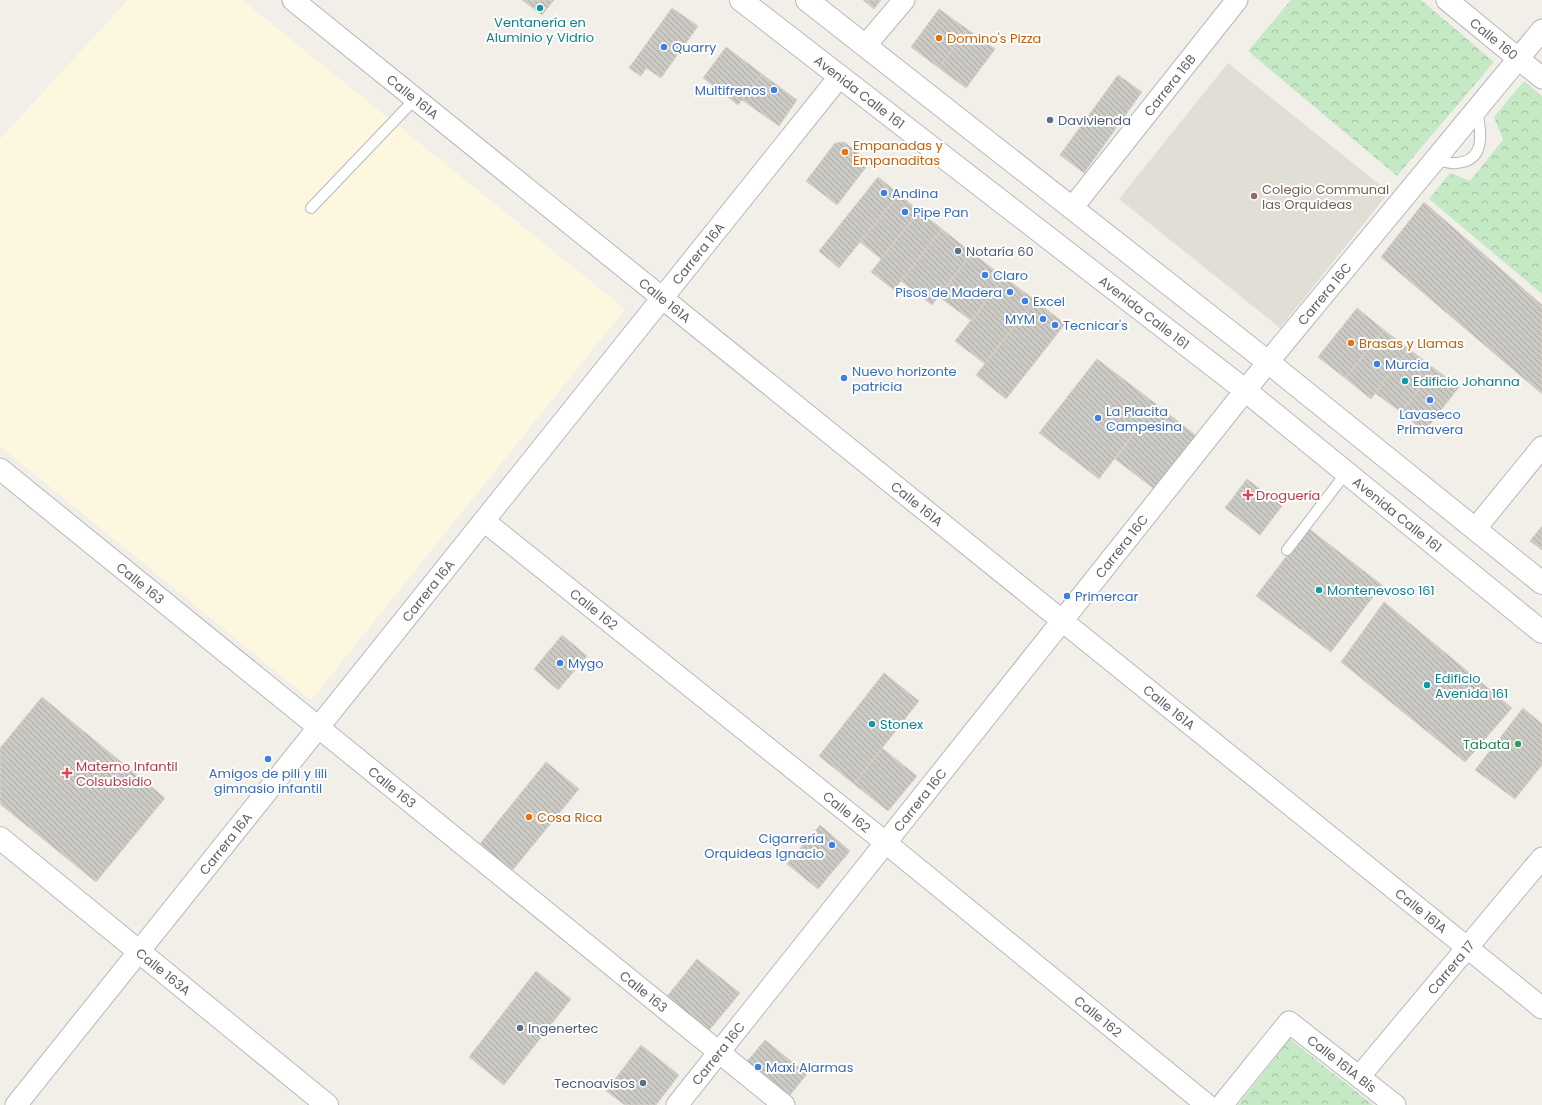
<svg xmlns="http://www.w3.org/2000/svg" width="1542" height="1105" font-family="Poppins,sans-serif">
<defs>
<pattern id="park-crowns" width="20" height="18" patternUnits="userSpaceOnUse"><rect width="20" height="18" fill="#c5e8c5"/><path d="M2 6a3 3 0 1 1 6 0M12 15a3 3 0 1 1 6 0" fill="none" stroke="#a3c0a4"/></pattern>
<pattern id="building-back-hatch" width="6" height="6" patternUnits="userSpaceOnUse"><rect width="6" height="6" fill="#cccac5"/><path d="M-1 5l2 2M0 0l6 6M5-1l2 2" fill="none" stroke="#a9a8a4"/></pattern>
</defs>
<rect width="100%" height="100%" fill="#f1efe8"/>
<path fill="#fef7e0" d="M128,0H242L625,309L311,700L0,446V139Z"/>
<path fill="#e1ded6" d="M1228,63L1389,192L1280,328L1119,199Z"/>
<path fill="url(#park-crowns)" d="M1291,0H1421L1494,62L1397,176L1248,51Z
M1524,81L1542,96V294L1429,199L1450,173L1470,181L1503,140L1494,117Z
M1290,1039L1373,1105H1238Z"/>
<path fill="url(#building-back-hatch)" stroke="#d6d1c6" d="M522,0H554L542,15Z
M863,0H881L874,9Z
M672,8L698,26L661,78L646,68L641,76L629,68Z
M939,9L967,29L939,68L911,47Z
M967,29L995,49L966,88L939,68Z
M726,47L762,74L738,105L703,78Z
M762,74L797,100L779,126L742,100Z
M1118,75L1142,92L1084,173L1060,155Z
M844,142L870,162L837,205L806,181L835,143Z
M878,177L899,194L839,268L819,251Z
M899,194L919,211L881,259L860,242Z
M1424,202L1542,305V394L1381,257Z
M919,211L942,229L894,290L871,272Z
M942,229L972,253L932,305L901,281Z
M972,253L1004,277L972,321L939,297Z
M1004,277L1035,300L985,364L955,341Z
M1035,300L1065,324L1006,399L976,375Z
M1357,308L1384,330L1345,378L1318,357Z
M1384,330L1409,349L1371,399L1345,378Z
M1409,349L1435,369L1401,412L1375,393Z
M1097,359L1156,404L1099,479L1039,433Z
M1435,369L1459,387L1424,432L1401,412Z
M1156,404L1199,438L1157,491L1115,459Z
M1247,479L1282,506L1260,535L1225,508Z
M1542,526V550L1530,541Z
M1308,528L1382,585L1331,652L1256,596Z
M1384,602L1512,708L1465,762L1341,662Z
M562,635L587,656L558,690L534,669Z
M884,673L919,701L854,784L819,756Z
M42,697L165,798L96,882L0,804V748Z
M1523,708L1542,724V765L1515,799L1475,770Z
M882,748L917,776L888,811L854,784Z
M546,762L579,789L511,872L479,845Z
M820,825L850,851L818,889L787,864Z
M697,959L740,993L707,1033L665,999Z
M536,971L571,999L504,1085L469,1057Z
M765,1040L807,1074L786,1100L744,1065Z
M641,1045L679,1075L656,1105H625L606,1091Z"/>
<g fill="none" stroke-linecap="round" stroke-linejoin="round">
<g stroke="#b5b8bc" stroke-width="12">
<path id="service" d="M1435,160C1442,161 1450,164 1456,163C1487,161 1481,131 1477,109
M311,208L415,99
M1287,550L1346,473"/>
</g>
<g stroke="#b5b8bc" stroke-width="23">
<g id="minor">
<path id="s1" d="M293,0L1542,1008"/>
<path id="s2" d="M1447,0L1542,78"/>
<path d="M865,46L904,0"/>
<path id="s3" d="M1072,208L1237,0"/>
<path id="s4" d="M0,469L784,1105"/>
<path id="s5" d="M484,521L886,843L1207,1105"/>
<path d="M1475,529L1542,447"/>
<path id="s6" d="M1359,1077L1542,858"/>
<path id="s7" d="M16,1105L840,76"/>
<path id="s8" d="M677,1105L1268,362L1542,30"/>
<path id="s9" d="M1222,1105L1289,1022L1395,1105"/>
</g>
</g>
<g stroke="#b6babf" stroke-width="24">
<g id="secondary">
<path id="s10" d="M741,0L1246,391L1542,632"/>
<path d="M807,0L1268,362L1542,583"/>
<path id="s11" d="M0,838L327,1105"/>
</g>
</g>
<use href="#service" stroke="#fff" stroke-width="10"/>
<use href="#minor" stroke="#fff" stroke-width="21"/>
<use href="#secondary" stroke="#fff" stroke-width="22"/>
</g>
<g fill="#0f9aa8" stroke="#fff" stroke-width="1.5">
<circle cx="540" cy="8" r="4"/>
<circle cx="1405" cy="381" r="4"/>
<circle cx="1319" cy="590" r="4"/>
<circle cx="1427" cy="685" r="4"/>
<circle cx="872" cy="724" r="4"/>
</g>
<g fill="#e8710a" stroke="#fff" stroke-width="1.5">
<circle cx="939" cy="38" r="4"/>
<circle cx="845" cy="152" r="4"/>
<circle cx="1351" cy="343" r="4"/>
<circle cx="529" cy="817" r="4"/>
</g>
<g fill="#3f7fe0" stroke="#fff" stroke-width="1.5">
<circle cx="664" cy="47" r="4"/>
<circle cx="774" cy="90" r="4"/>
<circle cx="884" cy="193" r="4"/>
<circle cx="905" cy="212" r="4"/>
<circle cx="985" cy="275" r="4"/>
<circle cx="1010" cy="292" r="4"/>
<circle cx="1025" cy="301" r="4"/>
<circle cx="1043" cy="319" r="4"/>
<circle cx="1055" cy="325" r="4"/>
<circle cx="1377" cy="364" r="4"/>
<circle cx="844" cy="378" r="4"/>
<circle cx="1430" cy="400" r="4"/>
<circle cx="1098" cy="418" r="4"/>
<circle cx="1067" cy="596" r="4"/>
<circle cx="560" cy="663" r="4"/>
<circle cx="268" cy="759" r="4"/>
<circle cx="832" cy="845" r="4"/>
<circle cx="758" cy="1067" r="4"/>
</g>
<g fill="#5c6f8a" stroke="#fff" stroke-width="1.5">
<circle cx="1050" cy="120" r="4"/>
<circle cx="958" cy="251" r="4"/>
<circle cx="520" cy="1028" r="4"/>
<circle cx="643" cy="1083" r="4"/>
</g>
<circle fill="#8d6e63" stroke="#fff" stroke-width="1.5" cx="1254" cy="196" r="4"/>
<g fill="#e0444e" stroke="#fff" stroke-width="1.5">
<path d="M1246 489h4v4h4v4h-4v4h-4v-4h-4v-4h4z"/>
<path d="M65 767h4v4h4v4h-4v4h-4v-4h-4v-4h4z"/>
</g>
<circle fill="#2e9e5b" stroke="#fff" stroke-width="1.5" cx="1518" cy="744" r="4"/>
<g text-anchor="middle" stroke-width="4" stroke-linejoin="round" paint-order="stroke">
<g font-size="13" fill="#0d838f" stroke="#fff" text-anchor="start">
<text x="540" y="27" text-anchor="middle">Ventanería en<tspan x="540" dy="15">Aluminio y Vidrio</tspan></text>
<text x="1413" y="386">Edificio Johanna</text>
<text x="1327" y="595">Montenevoso 161</text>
<text x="1435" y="683">Edificio<tspan x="1435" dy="15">Avenida 161</tspan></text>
<text x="880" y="729">Stonex</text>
</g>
<g font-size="13" fill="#c56008" stroke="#fff" text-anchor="start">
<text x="947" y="43">Domino's Pizza</text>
<text x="853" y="150">Empanadas y<tspan x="853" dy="15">Empanaditas</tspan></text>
<text x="1359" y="348">Brasas y Llamas</text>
<text x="537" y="822">Cosa Rica</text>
</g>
<g font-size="13" fill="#5f6368" stroke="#fff">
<text dy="5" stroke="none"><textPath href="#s2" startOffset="61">Calle 160</textPath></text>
<text dy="5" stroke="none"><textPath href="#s3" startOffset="157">Carrera 16B</textPath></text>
<text dy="5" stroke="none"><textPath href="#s10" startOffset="150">Avenida Calle 161</textPath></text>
<text dy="5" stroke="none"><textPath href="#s1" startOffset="154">Calle 161A</textPath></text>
<text dy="5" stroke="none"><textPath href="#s7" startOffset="1091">Carrera 16A</textPath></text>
<text dy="5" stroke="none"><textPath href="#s8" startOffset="1038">Carrera 16C</textPath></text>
<text dy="5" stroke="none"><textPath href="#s1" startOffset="478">Calle 161A</textPath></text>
<text dy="5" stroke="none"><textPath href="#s10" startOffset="510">Avenida Calle 161</textPath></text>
<text dy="5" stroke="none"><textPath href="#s1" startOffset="802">Calle 161A</textPath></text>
<text dy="5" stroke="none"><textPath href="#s10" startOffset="834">Avenida Calle 161</textPath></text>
<text dy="5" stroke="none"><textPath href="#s8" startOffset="714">Carrera 16C</textPath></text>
<text dy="5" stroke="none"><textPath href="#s4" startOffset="181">Calle 163</textPath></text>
<text dy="5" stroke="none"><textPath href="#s7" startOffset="659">Carrera 16A</textPath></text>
<text dy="5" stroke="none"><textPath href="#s5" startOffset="141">Calle 162</textPath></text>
<text dy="5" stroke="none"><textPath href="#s1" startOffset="1126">Calle 161A</textPath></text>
<text dy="5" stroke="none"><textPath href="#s4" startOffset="505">Calle 163</textPath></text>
<text dy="5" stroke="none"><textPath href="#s8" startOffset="390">Carrera 16C</textPath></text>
<text dy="5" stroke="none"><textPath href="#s5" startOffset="465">Calle 162</textPath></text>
<text dy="5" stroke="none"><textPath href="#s7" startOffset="335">Carrera 16A</textPath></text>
<text dy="5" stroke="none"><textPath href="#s1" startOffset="1450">Calle 161A</textPath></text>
<text dy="5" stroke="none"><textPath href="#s6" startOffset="143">Carrera 17</textPath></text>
<text dy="5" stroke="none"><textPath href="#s11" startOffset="211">Calle 163A</textPath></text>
<text dy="5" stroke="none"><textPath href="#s4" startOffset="829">Calle 163</textPath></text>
<text dy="5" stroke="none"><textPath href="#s5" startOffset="789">Calle 162</textPath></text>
<text dy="5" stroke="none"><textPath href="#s8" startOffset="66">Carrera 16C</textPath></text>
<text dy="5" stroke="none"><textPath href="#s9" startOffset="174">Calle 161A Bis</textPath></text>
</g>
<g font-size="13" fill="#366cbe" stroke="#fff" text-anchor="start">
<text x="672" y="52">Quarry</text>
<text x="766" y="95" text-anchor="end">Multifrenos</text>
<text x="892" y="198">Andina</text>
<text x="913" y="217">Pipe Pan</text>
<text x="993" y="280">Claro</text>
<text x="1002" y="297" text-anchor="end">Pisos de Madera</text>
<text x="1033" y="306">Excel</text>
<text x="1035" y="324" text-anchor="end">MYM</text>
<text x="1063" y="330">Tecnicar's</text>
<text x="1385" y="369">Murcia</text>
<text x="852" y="376">Nuevo horizonte<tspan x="852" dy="15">patricia</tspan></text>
<text x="1106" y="416">La Placita<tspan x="1106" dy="15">Campesina</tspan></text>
<text x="1430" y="419" text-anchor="middle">Lavaseco<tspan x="1430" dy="15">Primavera</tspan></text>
<text x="1075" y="601">Primercar</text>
<text x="568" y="668">Mygo</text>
<text x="268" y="778" text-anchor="middle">Amigos de pili y lili<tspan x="268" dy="15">gimnasio infantil</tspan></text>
<text x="824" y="843" text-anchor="end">Cigarrería<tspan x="824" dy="15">Orquideas Ignacio</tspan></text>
<text x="766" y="1072">Maxi Alarmas</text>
</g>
<g font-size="13" fill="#4e5e75" stroke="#fff" text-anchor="start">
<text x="1058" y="125">Davivienda</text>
<text x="966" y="256">Notaría 60</text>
<text x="528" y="1033">Ingenertec</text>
<text x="635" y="1088" text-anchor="end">Tecnoavisos</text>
</g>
<g font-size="13" fill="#785e54" stroke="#fff" text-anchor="start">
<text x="1262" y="194">Colegio Communal<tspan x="1262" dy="15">las Orquideas</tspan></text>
</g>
<g font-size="13" fill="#be3a42" stroke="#fff" text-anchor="start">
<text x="1256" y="500">Droguería</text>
<text x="76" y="771">Materno Infantil<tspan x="76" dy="15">Colsubsidio</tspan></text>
</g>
<g font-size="13" fill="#27864d" stroke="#fff" text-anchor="end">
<text x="1510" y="749">Tabata</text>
</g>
</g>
</svg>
